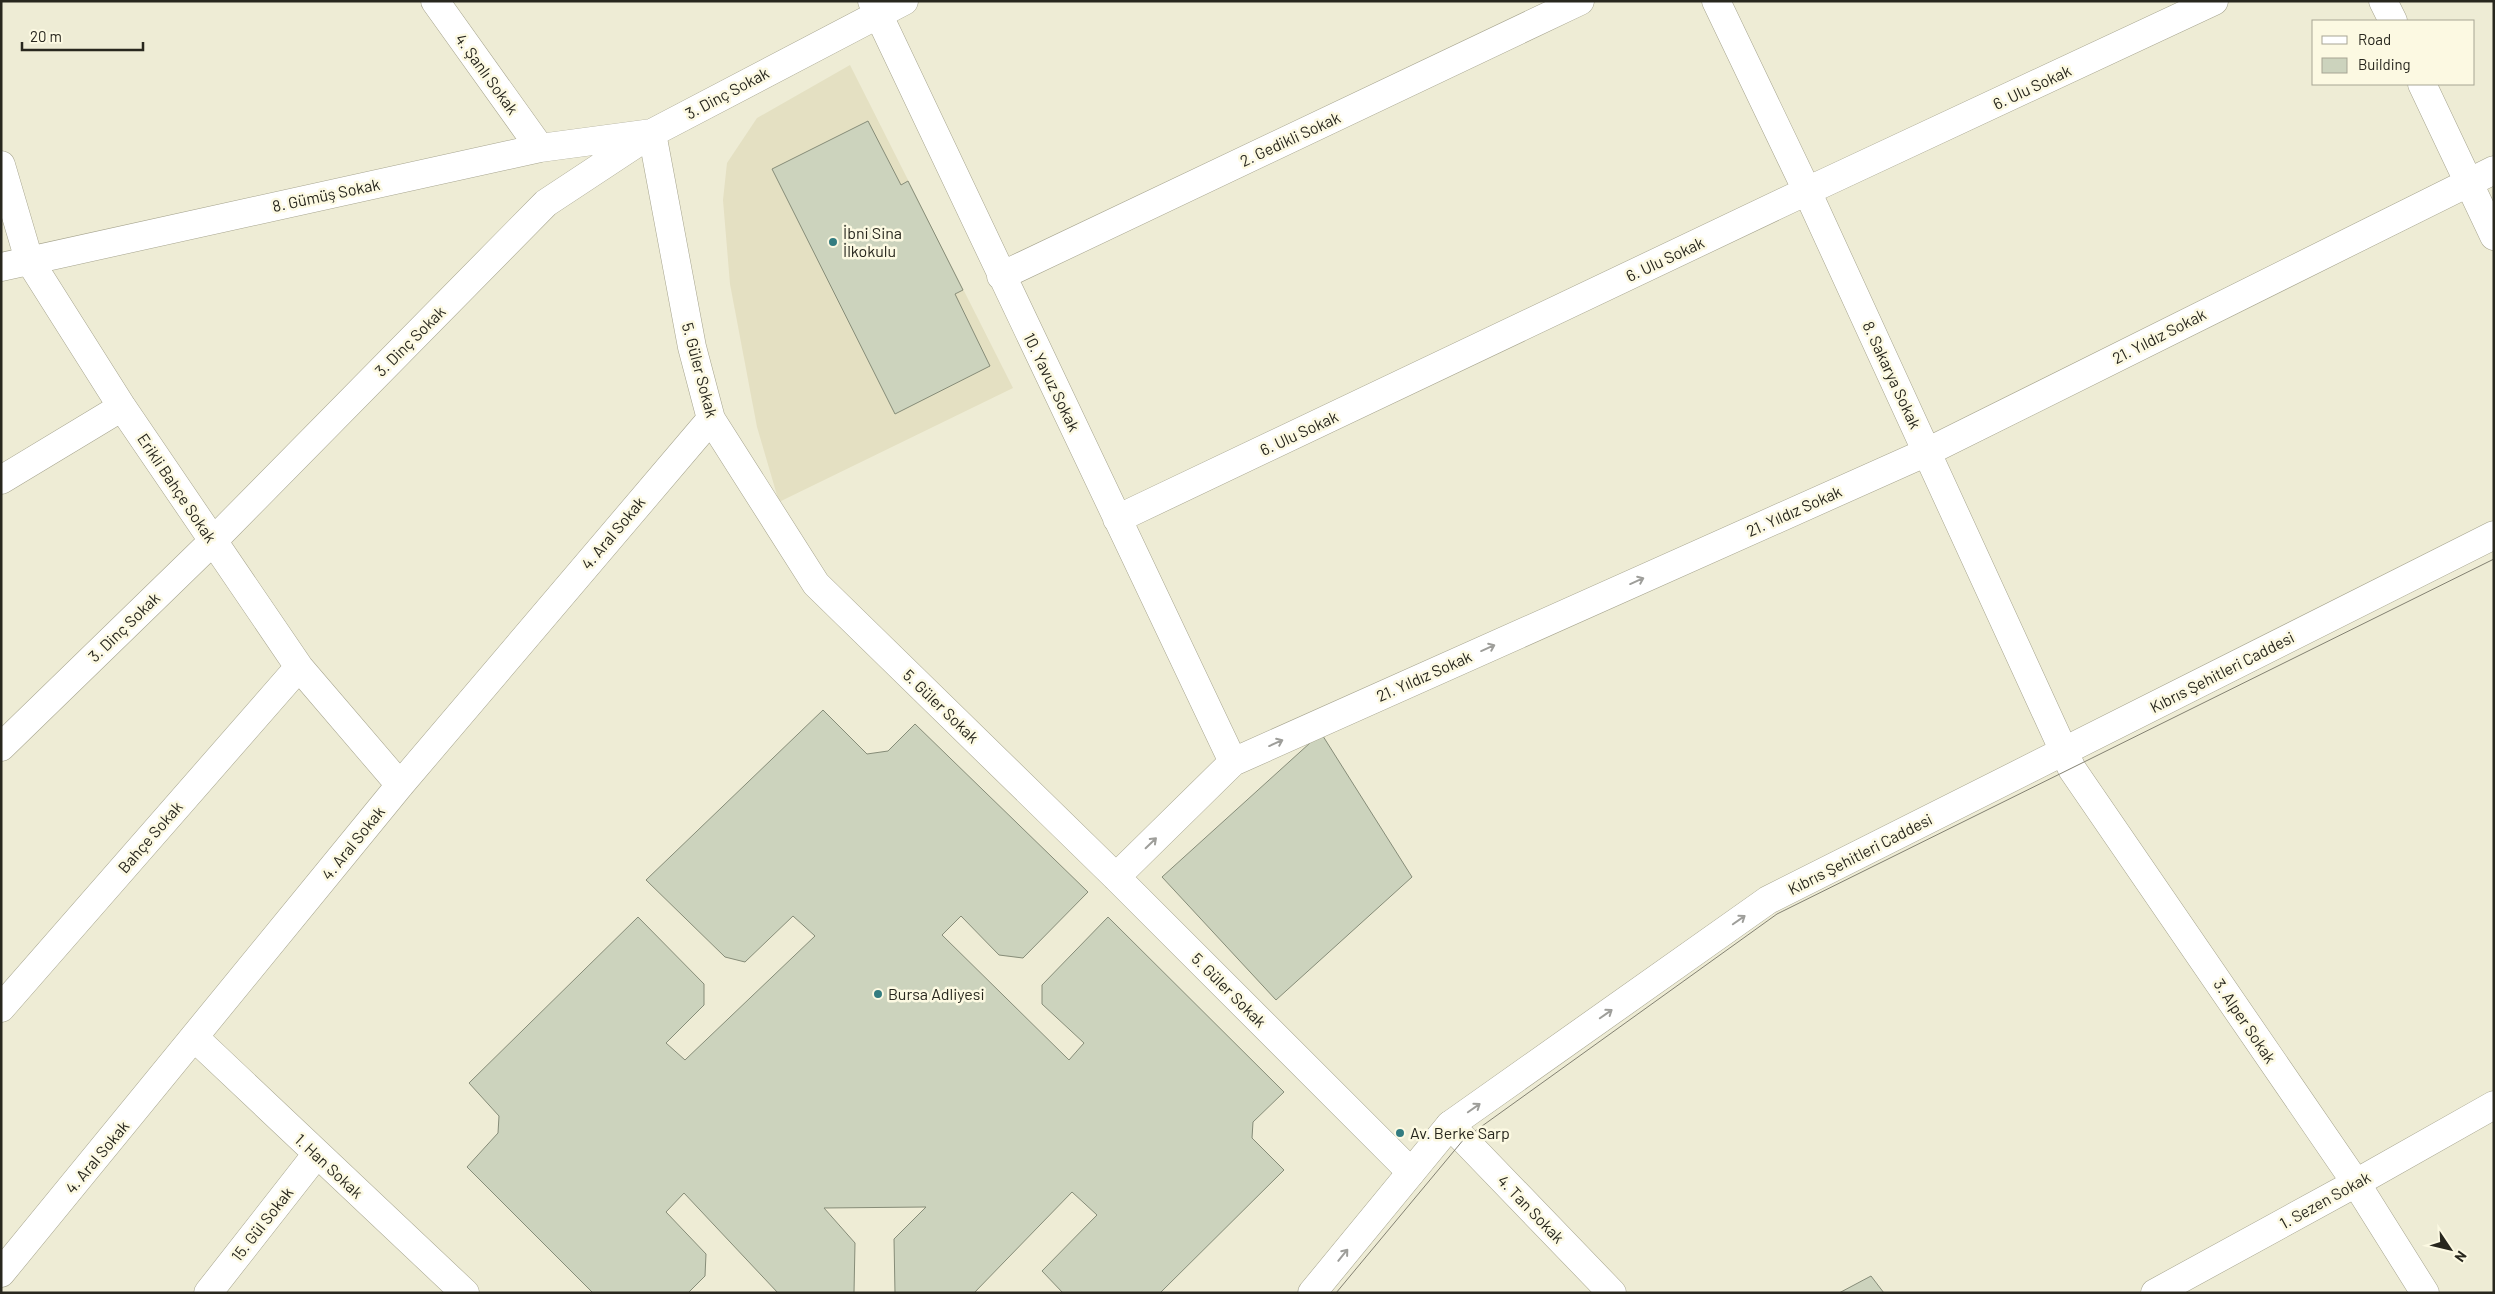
<svg xmlns="http://www.w3.org/2000/svg" width="2495" height="1294" font-family="Barlow,sans-serif">
<rect width="100%" height="100%" fill="#eeecd5"/>
<path fill="#e4e0c2" d="M850,65L1013,388L779,502L757,427L730,284L723,200L727,163L757,118Z"/>
<path fill="#ccd3bd" stroke="#868c78" d="M868,121L901,185L908,181L963,290L955,294L990,366L895,414L772,169Z
M823,710L867,754L888,751L915,724L1088,892L1023,958L999,955L961,916L942,935L1069,1060L1084,1043L1042,1004V985L1108,917L1284,1092L1253,1122L1252,1138L1284,1170L1160,1293H1063L1042,1271L1097,1215L1072,1192L974,1293H895L894,1239L926,1207L824,1208L855,1243L854,1293H778L684,1193L666,1212L706,1254L705,1276L688,1293H593L467,1167L498,1133L499,1116L469,1083L638,917L704,984V1005L666,1043L685,1060L815,936L793,916L745,962L725,957L646,880Z
M1321,733L1412,877L1276,1000L1162,877Z
M1871,1276L1884,1293H1839Z"/>
<g fill="none" stroke-linecap="round" stroke-linejoin="round">
<g stroke="#a6a48e" stroke-width="29">
<path id="minor" d="M435,1L540,148
M872,1L1233,762
M1716,1L1807,191L2072,769L2356,1183L2425,1293
M2383,1L2393,21
M2422,84L2494,236
M1,165L29,260L122,407L299,667L400,785
M1,267L540,148L652,133L692,347L711,419L816,584L1116,877L1411,1172
M1001,276L1580,1
M1,480L122,407
M1117,519L1807,191L2214,1
M1,747L213,541L546,203L652,133L904,1
M1116,877L1233,762L1927,452L2494,170
M1,1008L299,667
M195,1038L465,1293
M1450,1125L1612,1293
M1,1273L400,785L711,419
M208,1293L316,1155
M2155,1293L2356,1183L2494,1105"/>
</g>
<g stroke="#a6a48e" stroke-width="29">
<path id="major" d="M1312,1293L1450,1125L1768,900L2494,535"/>
</g>
<use href="#minor" stroke="#fff" stroke-width="28"/>
<use href="#major" stroke="#fff" stroke-width="28"/>
<path stroke="#838172" stroke-width="1" d="M1336,1293L1464,1139L1777,914L2494,559"/>
</g>
<defs><path id="oneway-shaft" d="M-6 0H5M1.5-3L5.5 0L1.5 3" fill="none" stroke-width="1.6" stroke-linecap="round" stroke-linejoin="round" transform="scale(1.25)"/></defs>
<g stroke="#9e9e9a">
<use href="#oneway-shaft" transform="translate(1637 581) rotate(-24)"/>
<use href="#oneway-shaft" transform="translate(1488 648) rotate(-24)"/>
<use href="#oneway-shaft" transform="translate(1276 743) rotate(-24)"/>
<use href="#oneway-shaft" transform="translate(1151 843) rotate(-44)"/>
<use href="#oneway-shaft" transform="translate(1739 920) rotate(-35)"/>
<use href="#oneway-shaft" transform="translate(1606 1014) rotate(-35)"/>
<use href="#oneway-shaft" transform="translate(1474 1108) rotate(-35)"/>
<use href="#oneway-shaft" transform="translate(1343 1255) rotate(-51)"/>
</g>
<g fill="#337c80" stroke="#fcf9e2" stroke-width="2">
<circle cx="833" cy="242" r="5"/>
<circle cx="878" cy="994" r="5"/>
<circle cx="1400" cy="1133" r="5"/>
</g>
<g text-anchor="middle" stroke-width="5" stroke-linejoin="round" paint-order="stroke">
<g font-size="16" fill="#28271e" stroke="#fcf9e2">
<text transform="translate(487 74) rotate(54)" y="6">4. Şanlı Sokak</text>
<text transform="translate(2032 87) rotate(-25)" y="6">6. Ulu Sokak</text>
<text transform="translate(727 93) rotate(-28)" y="6">3. Dinç Sokak</text>
<text transform="translate(1290 139) rotate(-25)" y="6">2. Gedikli Sokak</text>
<text transform="translate(326 195) rotate(-12)" y="6">8. Gümüş Sokak</text>
<text transform="translate(1665 259) rotate(-25)" y="6">6. Ulu Sokak</text>
<text transform="translate(2159 336) rotate(-27)" y="6">21. Yıldız Sokak</text>
<text transform="translate(410 341) rotate(-45)" y="6">3. Dinç Sokak</text>
<text transform="translate(700 370) rotate(75)" y="6">5. Güler Sokak</text>
<text transform="translate(1892 375) rotate(65)" y="6">8. Sakarya Sokak</text>
<text transform="translate(1052 382) rotate(64)" y="6">10. Yavuz Sokak</text>
<text transform="translate(1299 433) rotate(-25)" y="6">6. Ulu Sokak</text>
<text transform="translate(177 488) rotate(56)" y="6">Erikli Bahçe Sokak</text>
<text transform="translate(1794 511) rotate(-24)" y="6">21. Yıldız Sokak</text>
<text transform="translate(613 533) rotate(-50)" y="6">4. Aral Sokak</text>
<text transform="translate(124 627) rotate(-44)" y="6">3. Dinç Sokak</text>
<text transform="translate(2222 672) rotate(-27)" y="6">Kıbrıs Şehitleri Caddesi</text>
<text transform="translate(1424 676) rotate(-24)" y="6">21. Yıldız Sokak</text>
<text transform="translate(941 706) rotate(44)" y="6">5. Güler Sokak</text>
<text transform="translate(150 837) rotate(-49)" y="6">Bahçe Sokak</text>
<text transform="translate(353 843) rotate(-51)" y="6">4. Aral Sokak</text>
<text transform="translate(1860 854) rotate(-27)" y="6">Kıbrıs Şehitleri Caddesi</text>
<text transform="translate(1229 990) rotate(45)" y="6">5. Güler Sokak</text>
<text transform="translate(2245 1021) rotate(56)" y="6">3. Alper Sokak</text>
<text transform="translate(97 1157) rotate(-50)" y="6">4. Aral Sokak</text>
<text transform="translate(329 1166) rotate(43)" y="6">1. Han Sokak</text>
<text transform="translate(2325 1200) rotate(-29)" y="6">1. Sezen Sokak</text>
<text transform="translate(1531 1209) rotate(46)" y="6">4. Tan Sokak</text>
<text transform="translate(262 1224) rotate(-52)" y="6">15. Gül Sokak</text>
</g>
<g font-size="16" fill="#28271e" stroke="#fcf9e2" text-anchor="start">
<text x="843" y="239">İbni Sina<tspan x="843" dy="18">İlkokulu</tspan></text>
<text x="888" y="1000">Bursa Adliyesi</text>
<text x="1410" y="1139">Av. Berke Sarp</text>
</g>
</g>
<rect width="2495" height="1294" fill="none" stroke="#28271e" stroke-width="5"/>
<rect x="2312" y="20" width="162" height="65" fill="#fcf9e2" stroke="#a7a594"/>
<rect x="2322" y="36" width="25" height="8" fill="#ffffff" stroke="#a7a594"/>
<text x="2358" y="45" font-size="15" fill="#28271e">Road</text>
<rect x="2322" y="58" width="25" height="15" fill="#ccd3bd" stroke="#a7a594"/>
<text x="2358" y="70" font-size="15" fill="#28271e">Building</text>
<g transform="translate(2450 1249) rotate(125)" stroke="#fcf9e2" stroke-width="4" paint-order="stroke">
<path d="M0-4L9 19L0 12L-9 19Z" fill="#28271e"/>
<text y="-8" font-size="14" font-weight="bold" text-anchor="middle" fill="#28271e">N</text>
</g>
<path d="M22 42v8h121v-8" fill="none" stroke="#28271e" stroke-width="2.5"/>
<text x="30" y="42" font-size="15" fill="#28271e" stroke="#fcf9e2" stroke-width="4" paint-order="stroke">20 m</text>
</svg>
